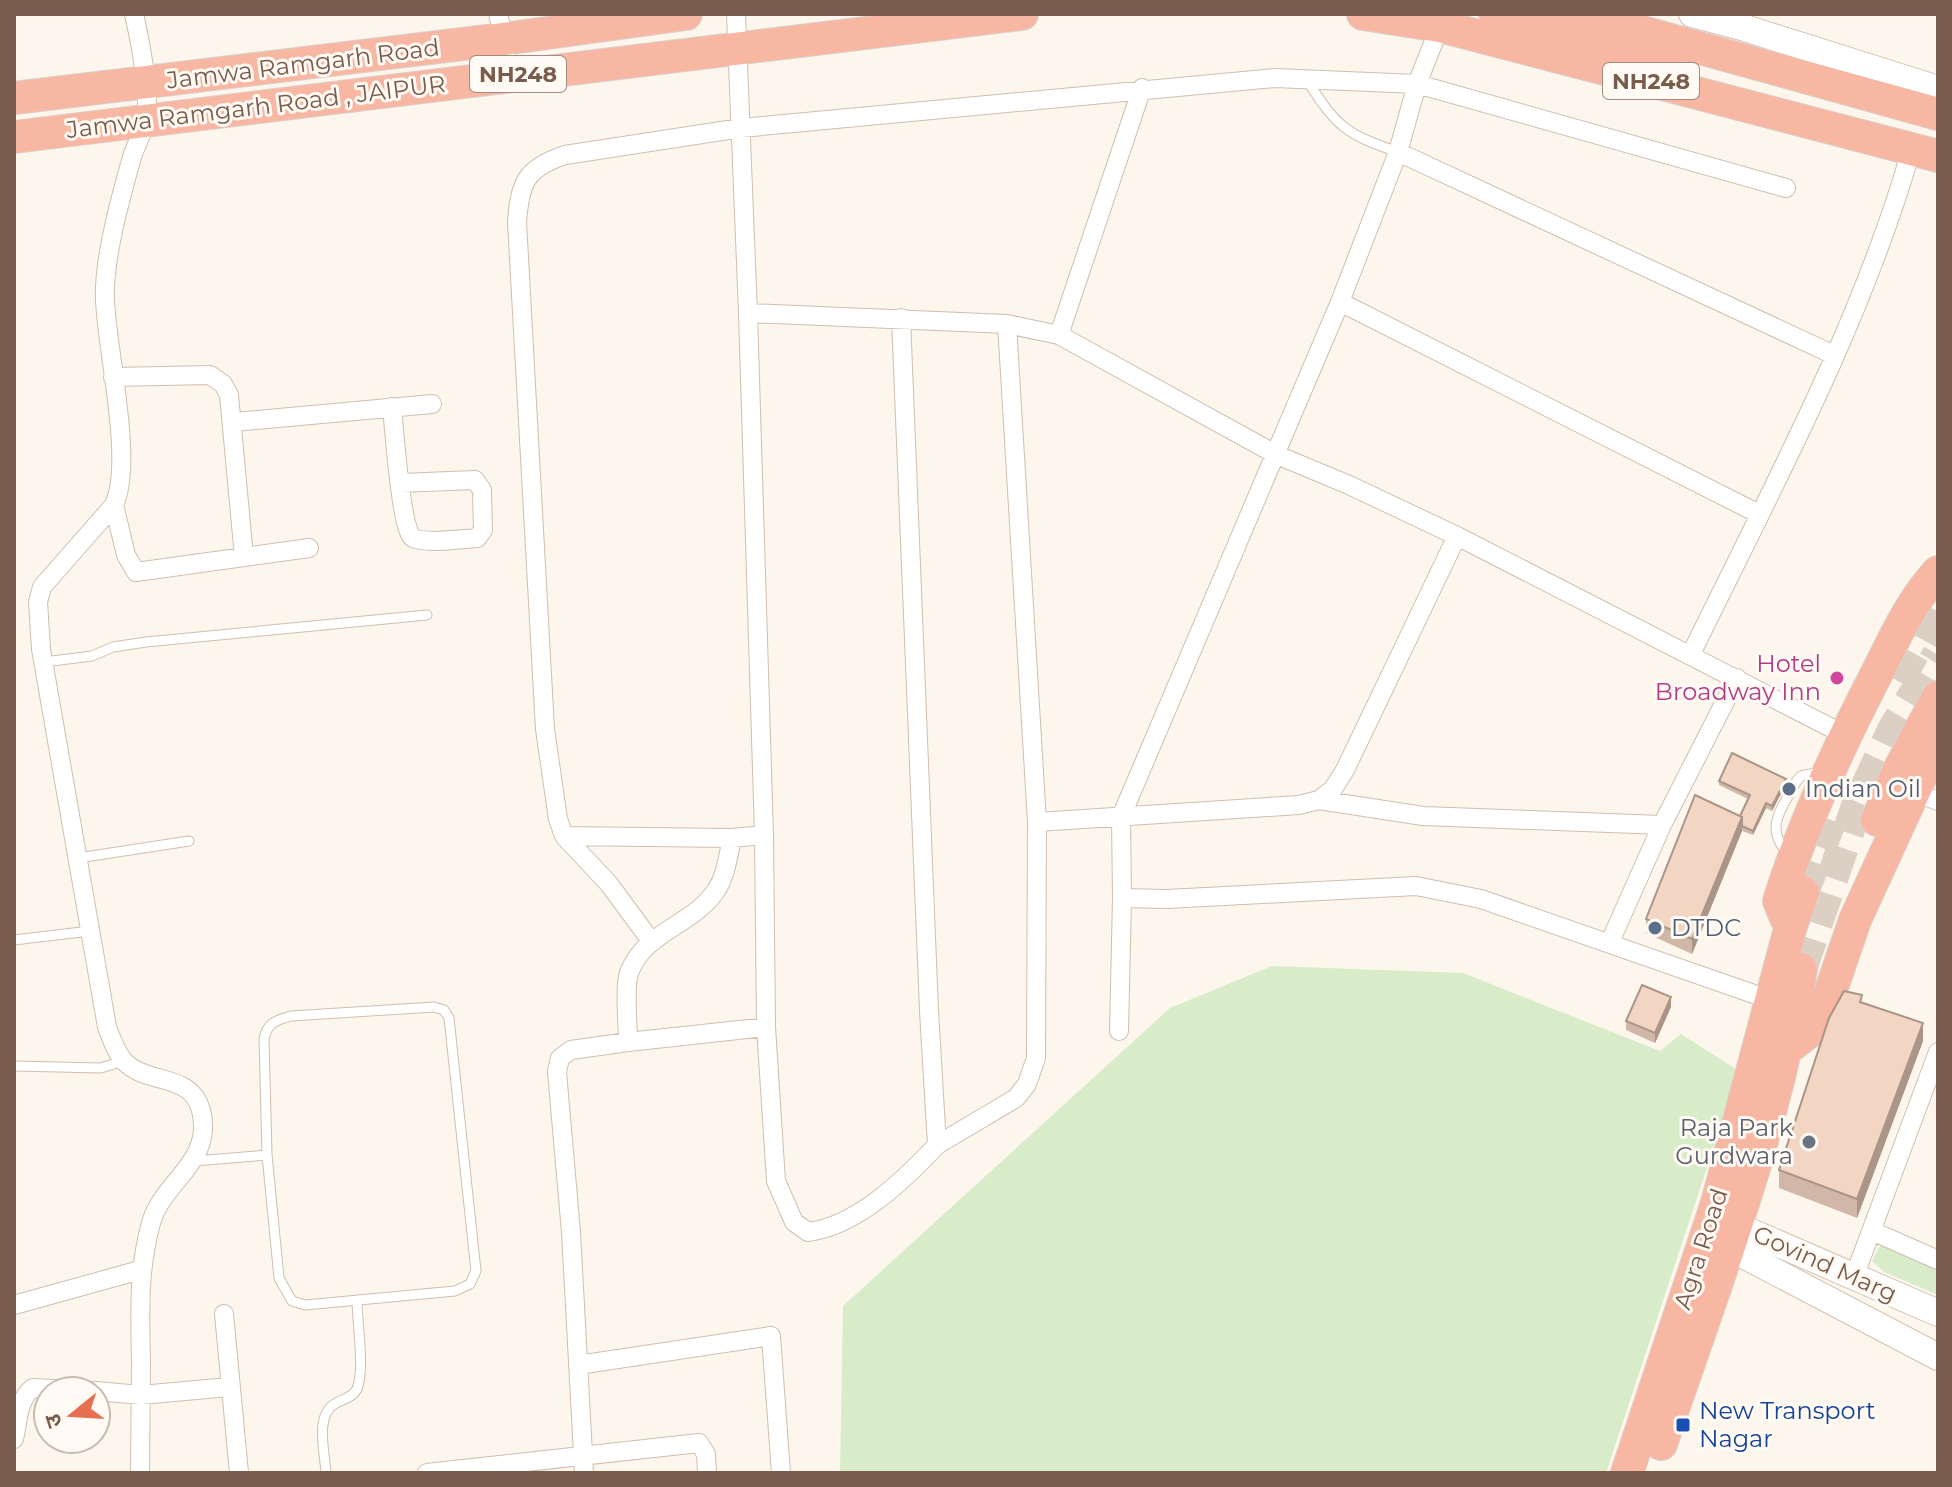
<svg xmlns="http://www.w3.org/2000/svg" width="1952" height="1487" font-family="Montserrat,'Noto Sans Devanagari',sans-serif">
<rect width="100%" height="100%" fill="#fdf6ec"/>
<path fill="#d8ecc9" d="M1272,966L1463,973L1660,1051L1681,1034L1739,1071L1606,1473H840L843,1306L1170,1008Z
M1881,1244L1938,1264V1295L1884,1272L1872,1261Z"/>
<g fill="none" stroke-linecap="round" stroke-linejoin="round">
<path stroke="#dcd0c4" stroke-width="32" stroke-dasharray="32 16" stroke-linecap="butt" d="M1898,681L1938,609
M1803,892L1831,820
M1801,969L1856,809L1893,730L1938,655"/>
<g stroke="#d1beb0" stroke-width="11">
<path id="lane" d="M1307,80C1336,126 1345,134 1398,152
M44,662L92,656L113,647L146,642L427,615
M1787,853C1764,826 1782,809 1796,782L1801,776L1821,772
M78,858L189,841
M14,940L90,931
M434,1007L444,1010L449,1018L476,1271L470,1284L455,1291L305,1305L292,1301L279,1278L267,1155L264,1039C267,1023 276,1020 291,1016Z
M14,1066L101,1068L123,1061
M194,1161L267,1155
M326,1473C325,1452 314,1415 336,1403C344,1399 353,1397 357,1389C365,1370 357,1322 357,1300"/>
</g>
<g stroke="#d1beb0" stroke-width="20">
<path id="street" d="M134,14C140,41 152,97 145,123C142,134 136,145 132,157C121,196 103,260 105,300C107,353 134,461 114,505L42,587L38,602L41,649L107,1027C111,1037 115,1051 123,1060C145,1086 190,1071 201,1110C214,1163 163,1180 151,1223C138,1270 140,1314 141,1363C141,1399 140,1436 140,1473
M498,14L504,39L508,75
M736,14L748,313L764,835L766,1027L776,1181L794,1222L808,1232C857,1226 904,1180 937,1145L929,1011L901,318
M1440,26L1417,84L1398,152L1340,302L1121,817L1122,898L1167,899L1416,886L1481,899L1771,1000
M1398,152L1834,355
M1340,302L1759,514
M748,313L1007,324L1059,335L1277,455L1349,485L1457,536L1845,735
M1059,335L1142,88
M113,377L210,375L223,384L229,395L244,557
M392,407C394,426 401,532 413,538C426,544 461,539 477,538L483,530L482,490L475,480L400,483
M234,422L432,404
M114,505L126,555L136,572L309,548
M1691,654C1771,490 1860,327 1911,151
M1914,792L1938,801
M1319,800L1423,816L1662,825
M1037,822L1299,805L1319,800L1333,789L1345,770L1457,536
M564,836L732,838L764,835
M651,941L609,884L564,836L558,819L545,729L517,222C520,182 526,168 565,155L741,128L1275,78L1417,84L1786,188
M1610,942L1662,825L1737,678
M1119,1031L1122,898
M628,1042L766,1027
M937,1145L1016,1098L1027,1084L1036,1058L1037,822L1007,324
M1872,1231L1938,1260
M1854,1277L1938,1052
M14,1305L140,1270
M224,1314L239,1473
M578,1365L771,1336L781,1473
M96,1391L141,1395L229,1387
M14,1439C18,1422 18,1398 33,1388L90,1391
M427,1473L699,1443L706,1454L707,1473
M584,1473L571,1232L557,1072L560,1058L571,1050L628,1042C628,1024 624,989 629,973C644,932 691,926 715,892C726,877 728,856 732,838"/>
</g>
<g stroke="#d6c0b0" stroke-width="28">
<path id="secondary" d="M1692,14L1745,28L1938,89
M1719,1218L1938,1313
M1710,1241L1728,1247L1938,1357"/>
</g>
<g stroke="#dad1cd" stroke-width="34">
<path id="highway" d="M1363,14L1440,26L1938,156
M1495,14L1670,64
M1577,14L1938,114
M14,98L504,39L686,14
M14,137L1022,14
M1877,820L1900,768L1938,697
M1786,918L1779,901C1804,821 1839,746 1878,671C1895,637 1912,600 1938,572
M1784,1051L1811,1030L1827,1002L1855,920L1938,739
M1661,1444C1714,1288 1775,1133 1801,969
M1627,1473L1717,1203L1790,929L1803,892"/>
</g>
<use href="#lane" stroke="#fff" stroke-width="9"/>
<use href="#street" stroke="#fff" stroke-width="18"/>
<use href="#secondary" stroke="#fff" stroke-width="26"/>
<use href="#highway" stroke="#f7b7a3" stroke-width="32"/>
</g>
<path fill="#d1b7a8" d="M1719,781L1786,784L1772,811L1766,808L1753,835L1742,831L1692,954L1646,933V919L1740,816L1748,799L1719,785Z
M1862,1003L1923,1041L1857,1218L1779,1188V1170Z
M1671,1007L1655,1043L1626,1030V1021Z"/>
<path fill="#aa9588" d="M1786,779V784L1772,811V806Z
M1766,803V808L1753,835V831Z
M1742,817V831L1692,954V939Z
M1671,997V1007L1655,1043V1033Z
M1923,1023V1041L1857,1218V1199Z"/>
<path fill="#f3d5c3" stroke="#aa9588" stroke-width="2" d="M1732,753L1786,779L1772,806L1766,803L1753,831L1742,826V817L1740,816L1750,795L1719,781Z
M1695,795L1742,817L1692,939L1646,919Z
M1642,985L1671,997L1655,1033L1626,1021Z
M1844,991L1862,995L1860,1002L1923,1023L1857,1199L1779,1170L1829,1018Z"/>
<circle fill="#d1479c" stroke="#fffaf3" stroke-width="3" cx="1837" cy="678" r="8"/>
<g fill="#5c6f8a" stroke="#fffaf3" stroke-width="3">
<circle cx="1789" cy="789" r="8"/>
<circle cx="1655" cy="928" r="8"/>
</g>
<circle fill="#6b7280" stroke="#fffaf3" stroke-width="3" cx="1809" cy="1142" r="8"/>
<rect fill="#1a4fb4" stroke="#fffaf3" stroke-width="3" x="1675" y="1417" width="16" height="16" rx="4"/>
<g text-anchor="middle" stroke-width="6" stroke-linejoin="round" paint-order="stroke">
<g fill="#fffaf3" stroke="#a28b7f" stroke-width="2">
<rect x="470" y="56" width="96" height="36" rx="6"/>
<rect x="1603" y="63" width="96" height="36" rx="6"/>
</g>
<g font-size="22" font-weight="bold" fill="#7a5c4d">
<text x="518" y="82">NH248</text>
<text x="1651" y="89">NH248</text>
</g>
<g font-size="24" fill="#7a5c4d" stroke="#fffaf3">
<text transform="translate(303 64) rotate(-7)" y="8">Jamwa Ramgarh Road</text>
<text transform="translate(256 107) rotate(-7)" y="8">Jamwa Ramgarh Road , JAIPUR</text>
<text transform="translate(1701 1249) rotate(-72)" y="8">Agra Road</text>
<text transform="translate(1825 1264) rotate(24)" y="8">Govind Marg</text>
</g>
<g font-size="24" fill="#b23c85" stroke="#fffaf3" text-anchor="end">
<text x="1821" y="672">Hotel<tspan x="1821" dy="28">Broadway Inn</tspan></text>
</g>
<g font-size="24" fill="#4e5e75" stroke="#fffaf3" text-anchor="start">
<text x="1805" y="797">Indian Oil</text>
<text x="1671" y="936">DTDC</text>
</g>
<g font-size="24" fill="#5b616d" stroke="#fffaf3" text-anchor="end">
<text x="1793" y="1136">Raja Park<tspan x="1793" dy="28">Gurdwara</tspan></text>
</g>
<g font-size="24" fill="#164399" stroke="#fffaf3" text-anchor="start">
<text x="1699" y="1419">New Transport<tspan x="1699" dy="28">Nagar</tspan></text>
</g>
</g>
<rect width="1952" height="1487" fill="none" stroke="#7a5c4d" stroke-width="32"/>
<g transform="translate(72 1415) rotate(252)"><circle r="38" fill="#fffaf3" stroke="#cabbb1" stroke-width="2"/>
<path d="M0-6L14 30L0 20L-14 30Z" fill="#e76f51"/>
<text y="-12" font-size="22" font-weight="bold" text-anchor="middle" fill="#7a5c4d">उ</text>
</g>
</svg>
